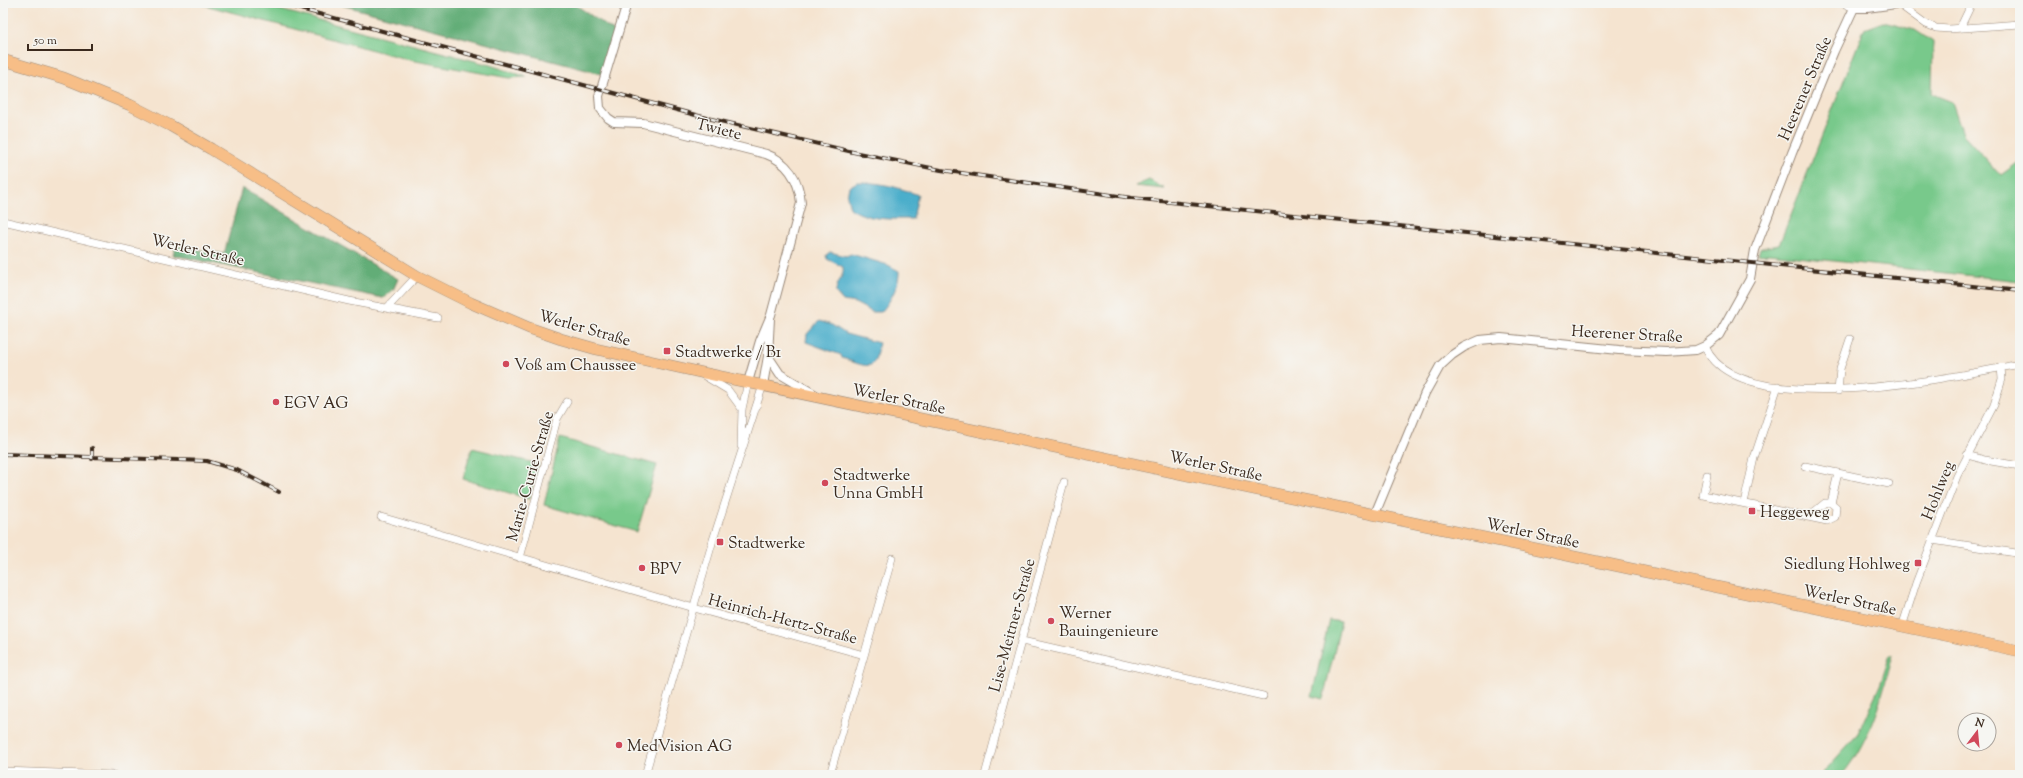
<svg xmlns="http://www.w3.org/2000/svg" width="2023" height="778" font-family="'Sorts Mill Goudy',serif">
<rect width="100%" height="100%" fill="#f6f6f2"/>
<filter id="ink" filterUnits="userSpaceOnUse"><feTurbulence type="fractalNoise" baseFrequency=".025" numOctaves="2"/><feDisplacementMap in="SourceGraphic" scale="8" xChannelSelector="R" yChannelSelector="G"/><feConvolveMatrix kernelMatrix="1 2 1 2 8 2 1 2 1" color-interpolation-filters="sRGB"/></filter>
<filter id="wash" filterUnits="userSpaceOnUse"><feTurbulence type="fractalNoise" baseFrequency=".012" numOctaves="4" result="noise"/><feDisplacementMap in="SourceGraphic" scale="16" xChannelSelector="R" yChannelSelector="G"/><feGaussianBlur stdDeviation="0.9" result="paint"/><feColorMatrix in="noise" values="0 0 0 0 0 0 0 0 0 0 0 0 0 0 0 0 0 1.4 0 .05"/><feComposite in="paint" operator="in"/></filter>
<g filter="url(#wash)">
<rect width="100%" height="100%" fill="#f5e4d0"/>
<path fill="#78c98b" stroke="#5a7a54" d="M197,3H254L490,65L527,77L509,78L410,60Z
M1883,22L1915,30L1933,42L1932,94L1952,102L1963,134L2001,175L2020,161V281L1769,254L1758,255L1760,248L1779,245L1864,29Z
M1149,180L1165,189L1135,186Z
M560,438L657,465L637,532L544,505Z
M472,448L539,464L529,499L463,479Z
M1329,620L1341,622L1323,699L1312,696Z
M1890,655H1893C1881,700 1871,739 1842,775H1821L1857,735L1880,685Z"/>
<path fill="#62ad77" stroke="#4e6c4a" d="M334,3H573L618,34L605,75Z
M242,188L398,279L393,290L383,298L173,255L176,246L224,254Z"/>
<path fill="#4caecb" stroke="#446c74" d="M857,182C878,182 899,187 918,195L913,219C890,219 869,221 850,208L847,196L849,187Z
M830,252L846,256L851,254L888,265L899,271C900,283 890,303 881,312H872L855,303L843,301L836,293C835,283 845,277 843,267L827,259L826,255Z
M819,321L832,325L846,334L879,343C877,348 877,357 874,362C869,371 850,360 842,358L841,355L806,342L807,334Z"/>
</g>
<g filter="url(#ink)">
<g fill="none" stroke-linecap="round" stroke-linejoin="round">
<g stroke="#988777" stroke-width="8">
<path id="minor" d="M1843,3L1854,8
M1900,5L1926,24L1936,28L1949,29L2020,24
M1960,28L1972,3
M3,221L349,301L438,318
M387,308L417,276
M1705,346C1737,424 1956,376 2020,364
M703,375L728,390L742,409
M1838,391L1840,369L1850,339
M741,446L742,409L748,382
M1967,455L1985,460L2020,466
M1805,466L1889,484
M1707,475L1703,495L1827,521L1835,517L1836,507L1831,503H1825L1808,517
M1744,503L1754,458L1778,386
M1831,503L1838,473
M381,517L694,608L864,655
M1932,540L2016,553
M520,558L557,419L567,402
M1902,627L1916,583L1957,476L1994,405L2002,379L2001,367
M1022,641L1263,696
M3,771L113,775
M831,771L892,558
M645,775L713,540L763,385
M985,775L1064,482"/>
</g>
<g stroke="#988777" stroke-width="10">
<path id="tertiary" d="M627,3L599,96L600,108L608,118L614,122L643,123L766,154C788,162 799,180 801,203L771,315L760,341L748,382
M768,356L780,374L816,395
M763,385L768,356L770,318
M1375,514L1425,393L1440,366L1452,355L1464,347L1480,340L1501,338L1619,350L1667,352L1696,350L1705,346L1719,335L1750,279L1755,250L1792,153L1834,51L1854,8H1867L1903,3"/>
</g>
<g stroke="#988777" stroke-width="12">
<path id="primary" d="M3,60L64,78L130,105L171,126L211,149L417,276L471,303L529,328L561,339L596,349L699,372L2020,651"/>
</g>
<use href="#minor" stroke="#fff" stroke-width="7"/>
<use href="#tertiary" stroke="#fff" stroke-width="8"/>
<use href="#primary" stroke="#f7be87" stroke-width="11"/>
<g stroke="#3b2a1e" stroke-width="4">
<path id="rail" d="M278,3L703,117L853,152L941,170L1132,198L2020,291
M3,454L207,461L237,470L279,492
M92,459V448"/>
</g>
<use href="#rail" stroke="#f6f6f2" stroke-width="2.5" stroke-dasharray="8" stroke-linecap="butt"/>
</g>
</g>
<g fill="#d1495b" stroke="#f6f6f2" stroke-width="1.5">
<rect x="663" y="347" width="8" height="8" rx="2"/>
<circle cx="506" cy="364" r="4"/>
<circle cx="276" cy="402" r="4"/>
<circle cx="825" cy="483" r="4"/>
<rect x="1748" y="507" width="8" height="8" rx="2"/>
<rect x="716" y="538" width="8" height="8" rx="2"/>
<rect x="1914" y="559" width="8" height="8" rx="2"/>
<circle cx="642" cy="568" r="4"/>
<circle cx="1051" cy="621" r="4"/>
<circle cx="619" cy="745" r="4"/>
</g>
<g text-anchor="middle" stroke-width="3" stroke-linejoin="round" paint-order="stroke">
<g font-size="16" fill="#3b2a1e" stroke="#f6f6f2">
<text transform="translate(1804 88) rotate(-67)" y="6">Heerener Straße</text>
<text transform="translate(719 128) rotate(14)" y="6">Twiete</text>
<text transform="translate(198 249) rotate(13)" y="6">Werler Straße</text>
<text transform="translate(585 327) rotate(16)" y="6">Werler Straße</text>
<text transform="translate(1627 333) rotate(3)" y="6">Heerener Straße</text>
<text transform="translate(899 398) rotate(12)" y="6">Werler Straße</text>
<text transform="translate(1216 465) rotate(12)" y="6">Werler Straße</text>
<text transform="translate(529 476) rotate(-74)" y="6">Marie-Curie-Straße</text>
<text transform="translate(1937 490) rotate(-68)" y="6">Hohlweg</text>
<text transform="translate(1533 532) rotate(12)" y="6">Werler Straße</text>
<text transform="translate(1850 599) rotate(12)" y="6">Werler Straße</text>
<text transform="translate(783 618) rotate(15)" y="6">Heinrich-Hertz-Straße</text>
<text transform="translate(1011 625) rotate(-75)" y="6">Lise-Meitner-Straße</text>
</g>
<g font-size="16" fill="#3b2a1e" stroke="#f6f6f2" text-anchor="start">
<text x="675" y="357">Stadtwerke / B1</text>
<text x="514" y="370">Voß am Chaussee</text>
<text x="284" y="408">EGV AG</text>
<text x="833" y="480">Stadtwerke<tspan x="833" dy="18">Unna GmbH</tspan></text>
<text x="1760" y="517">Heggeweg</text>
<text x="728" y="548">Stadtwerke</text>
<text x="1910" y="569" text-anchor="end">Siedlung Hohlweg</text>
<text x="650" y="574">BPV</text>
<text x="1059" y="618">Werner<tspan x="1059" dy="18">Bauingenieure</tspan></text>
<text x="627" y="751">MedVision AG</text>
</g>
</g>
<rect width="2023" height="778" fill="none" stroke="#f6f6f2" stroke-width="16"/>
<g transform="translate(1977 732) rotate(16)"><circle r="19" fill="#f6f6f2" stroke="#aba49d"/>
<path d="M0-3L7 15L0 10L-7 15Z" fill="#d1495b"/>
<text y="-6" font-size="11" font-weight="bold" text-anchor="middle" fill="#3b2a1e">N</text>
</g>
<path d="M28 44v6h64v-6" fill="none" stroke="#3b2a1e" stroke-width="2"/>
<text x="34" y="44" font-size="12" fill="#3b2a1e" stroke="#f6f6f2" stroke-width="3" paint-order="stroke">50 m</text>
</svg>
